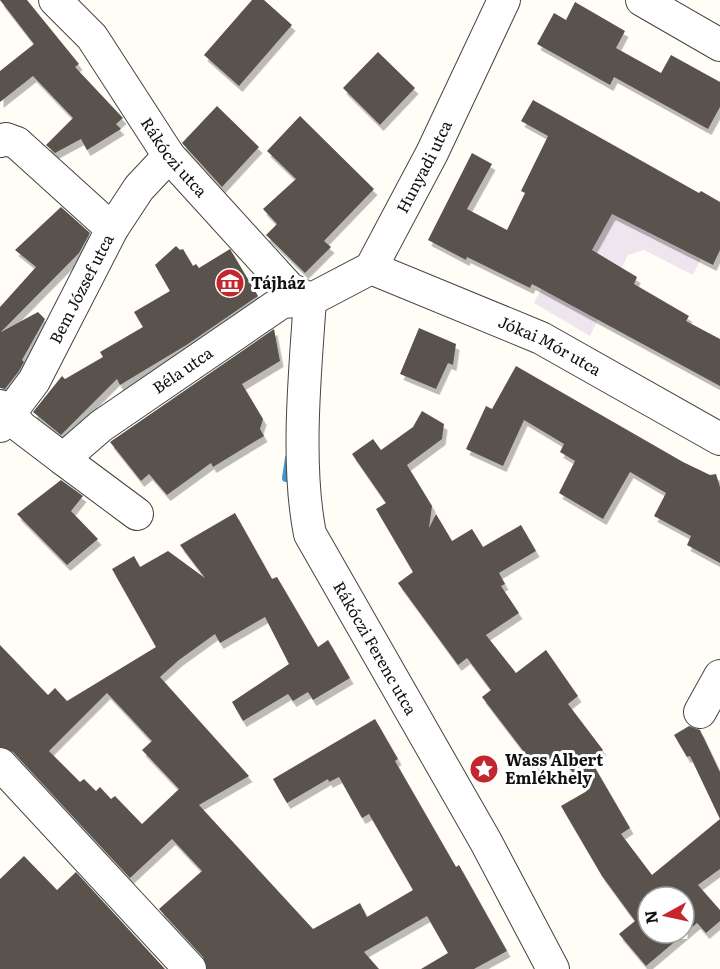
<svg xmlns="http://www.w3.org/2000/svg" width="720" height="969" font-family="Literata,serif">
<defs>
<filter id="shadow"><feDropShadow dx="3.5" dy="6" stdDeviation="0" flood-color="#0004"/></filter>
</defs>
<rect width="100%" height="100%" fill="#fffdf5"/>
<path fill="#eee6ef" d="M600,169L715,230L693,275L644,250L628,255L590,336L534,303L576,223Z"/>
<g fill="none" stroke-linecap="round" stroke-linejoin="round">
<path stroke="#3f96cf" stroke-width="8" d="M286,478L289,458"/>
</g>
<path fill="#5a524d" fill-rule="evenodd" filter="url(#shadow)" d="M0,0H27L79,64L75,67L123,118L116,124L121,129L87,150L81,139L55,153L46,145L73,118L33,76L0,102V71L34,44Z
M252,0H264L292,25L239,86L204,55Z
M575,2L625,31L616,48L661,73L671,55L720,82V107L708,129L614,77L610,85L537,44L554,13L566,20Z
M378,52L415,88L380,125L343,88Z
M533,100L699,193L701,191L720,202V250L713,265L612,214L592,250L637,277L634,284L689,316L686,321L720,339V386L532,284L530,288L467,257L466,260L428,240L472,153L492,164L467,209L507,230L525,193L521,191L548,136L521,121Z
M217,106L259,147L222,187L182,143Z
M300,116L374,189L324,241L331,247L305,273L266,235L277,224L263,209L296,179L267,151Z
M61,207L90,233L79,253L1,332L38,312L45,319L22,360L24,362L19,371L5,389L0,388V307L36,267L15,250Z
M176,246L180,250L183,249L193,266L196,264L199,268L230,249L258,296L188,344L120,385L117,379L61,435L33,412L62,376L65,379L103,357L100,352L143,327L134,312L170,291L155,265Z
M419,328L456,344L453,365L448,363L436,389L400,374Z
M274,329L280,361L242,384L263,419L260,429L264,436L213,467L211,463L167,495L149,474L141,481L110,442Z
M516,366L683,462L710,475L716,474L720,487V563L687,545L691,536L654,516L666,493L630,472L603,519L559,493L575,461L560,452L564,444L524,420L503,466L466,449L486,406L492,409Z
M422,411L444,424L442,439L407,465L432,506L429,528L436,514L452,541L472,529L483,547L521,525L536,551L499,573L505,584L501,586L519,613L486,635L516,673L546,650L578,696L568,704L603,750L590,759L630,828L621,834L652,875L720,819L690,756L687,757L674,735L689,726L700,730L720,772V869L698,885L720,910V921L706,933L697,923L646,966L619,934L635,921L602,876L561,806L587,791L558,753L537,769L482,697L491,690L467,658L458,665L398,583L413,572L376,509L386,503L352,454L373,439L381,450L413,427ZM648,897H684V933H648Z
M61,480L83,496L71,511L98,539L67,565L17,514Z
M235,513L272,579L277,577L318,647L328,640L350,678L313,700L308,692L293,701L288,694L243,721L232,702L289,664L265,617L220,643L215,634L179,660L160,677L249,776L199,805L313,929L360,903L367,917L413,890L369,814L362,818L339,777L329,782L328,779L287,803L273,779L375,719L398,759L395,761L456,867L459,865L507,951L474,969H421L448,953L427,916L364,952L379,969H207L203,957L159,909L202,871L172,839L130,878L13,752L0,747V645L48,695L55,688L67,701L156,647L112,569L134,556L140,567L168,551L205,578L180,545ZM107,693L152,741L142,750L179,789L142,824L115,796L111,799L100,787L96,791L84,779L80,782L49,751Z
M24,856L57,890L76,872L165,969H0V879Z"/>
<g fill="none" stroke-linecap="round" stroke-linejoin="round">
<g stroke="#444" stroke-width="34">
<g id="minor">
<path id="s1" d="M55,0L92,37L169,156L289,288L310,300"/>
<path d="M642,0L720,45"/>
<path d="M0,141L6,139L17,143L112,229"/>
<path id="s2" d="M371,268L541,338L720,439"/>
<path id="s3" d="M310,300C305,372 296,464 310,534L486,842L553,969"/>
<path id="s4" d="M0,406L9,412L21,427L63,459L101,426L282,302L310,300L371,268L432,153L504,0"/>
<path id="s5" d="M0,426L34,381L112,229L139,188L169,156"/>
<path d="M63,459L137,514"/>
<path d="M700,712L720,676"/>
<path d="M0,764L190,969"/>
</g>
</g>
<use href="#minor" stroke="#fff" stroke-width="32"/>
</g>
<defs>
<g id="museum-disc" transform="scale(1.5)"><circle r="9.5" fill="#c4262e" stroke="#fff"/><path d="M0-6L6-3V-2H-6V-3ZM-5-1h2V3h-2ZM-1-1h2V3h-2ZM3-1h2V3H3ZM-6 4H6V6H-6Z" fill="#fff"/></g>
<g id="sight-disc" transform="scale(1.5)"><circle r="9.5" fill="#c4262e" stroke="#fff"/><path d="M0-6L1.8-2.2L6-1.7L2.9 1.2L3.7 5.4L0 3.3L-3.7 5.4L-2.9 1.2L-6-1.7L-1.8-2.2Z" fill="#fff"/></g>
</defs>
<g fill-rule="evenodd">
<use href="#museum-disc" x="230" y="283"/>
<use href="#sight-disc" x="484" y="769"/>
</g>
<g text-anchor="middle" stroke-width="6" stroke-linejoin="round" paint-order="stroke">
<g font-size="16" fill="#111" stroke="#fff">
<text dy="6" stroke="none"><textPath href="#s1" startOffset="198">Rákóczi utca</textPath></text>
<text dy="6" stroke="none"><textPath href="#s4" startOffset="564">Hunyadi utca</textPath></text>
<text dy="6" stroke="none"><textPath href="#s5" startOffset="160">Bem József utca</textPath></text>
<text dy="6" stroke="none"><textPath href="#s2" startOffset="195">Jókai Mór utca</textPath></text>
<text dy="6" stroke="none"><textPath href="#s4" startOffset="232">Béla utca</textPath></text>
<text dy="6" stroke="none"><textPath href="#s3" startOffset="366">Rákóczi Ferenc utca</textPath></text>
</g>
<g font-size="16" font-weight="bold" fill="#111" stroke="#fff" text-anchor="start">
<text x="251" y="289">Tájház</text>
<text x="505" y="766">Wass Albert<tspan x="505" dy="18">Emlékhely</tspan></text>
</g>
</g>
<g transform="translate(666 915) rotate(262)"><circle r="28" fill="#ffffff" stroke="#a0a0a0" stroke-width="1.5"/>
<path d="M0-4.5L10 22L0 15L-10 22Z" fill="#c4262e"/>
<text y="-9" font-size="16" font-weight="bold" text-anchor="middle" fill="#111111">N</text>
</g>
</svg>
